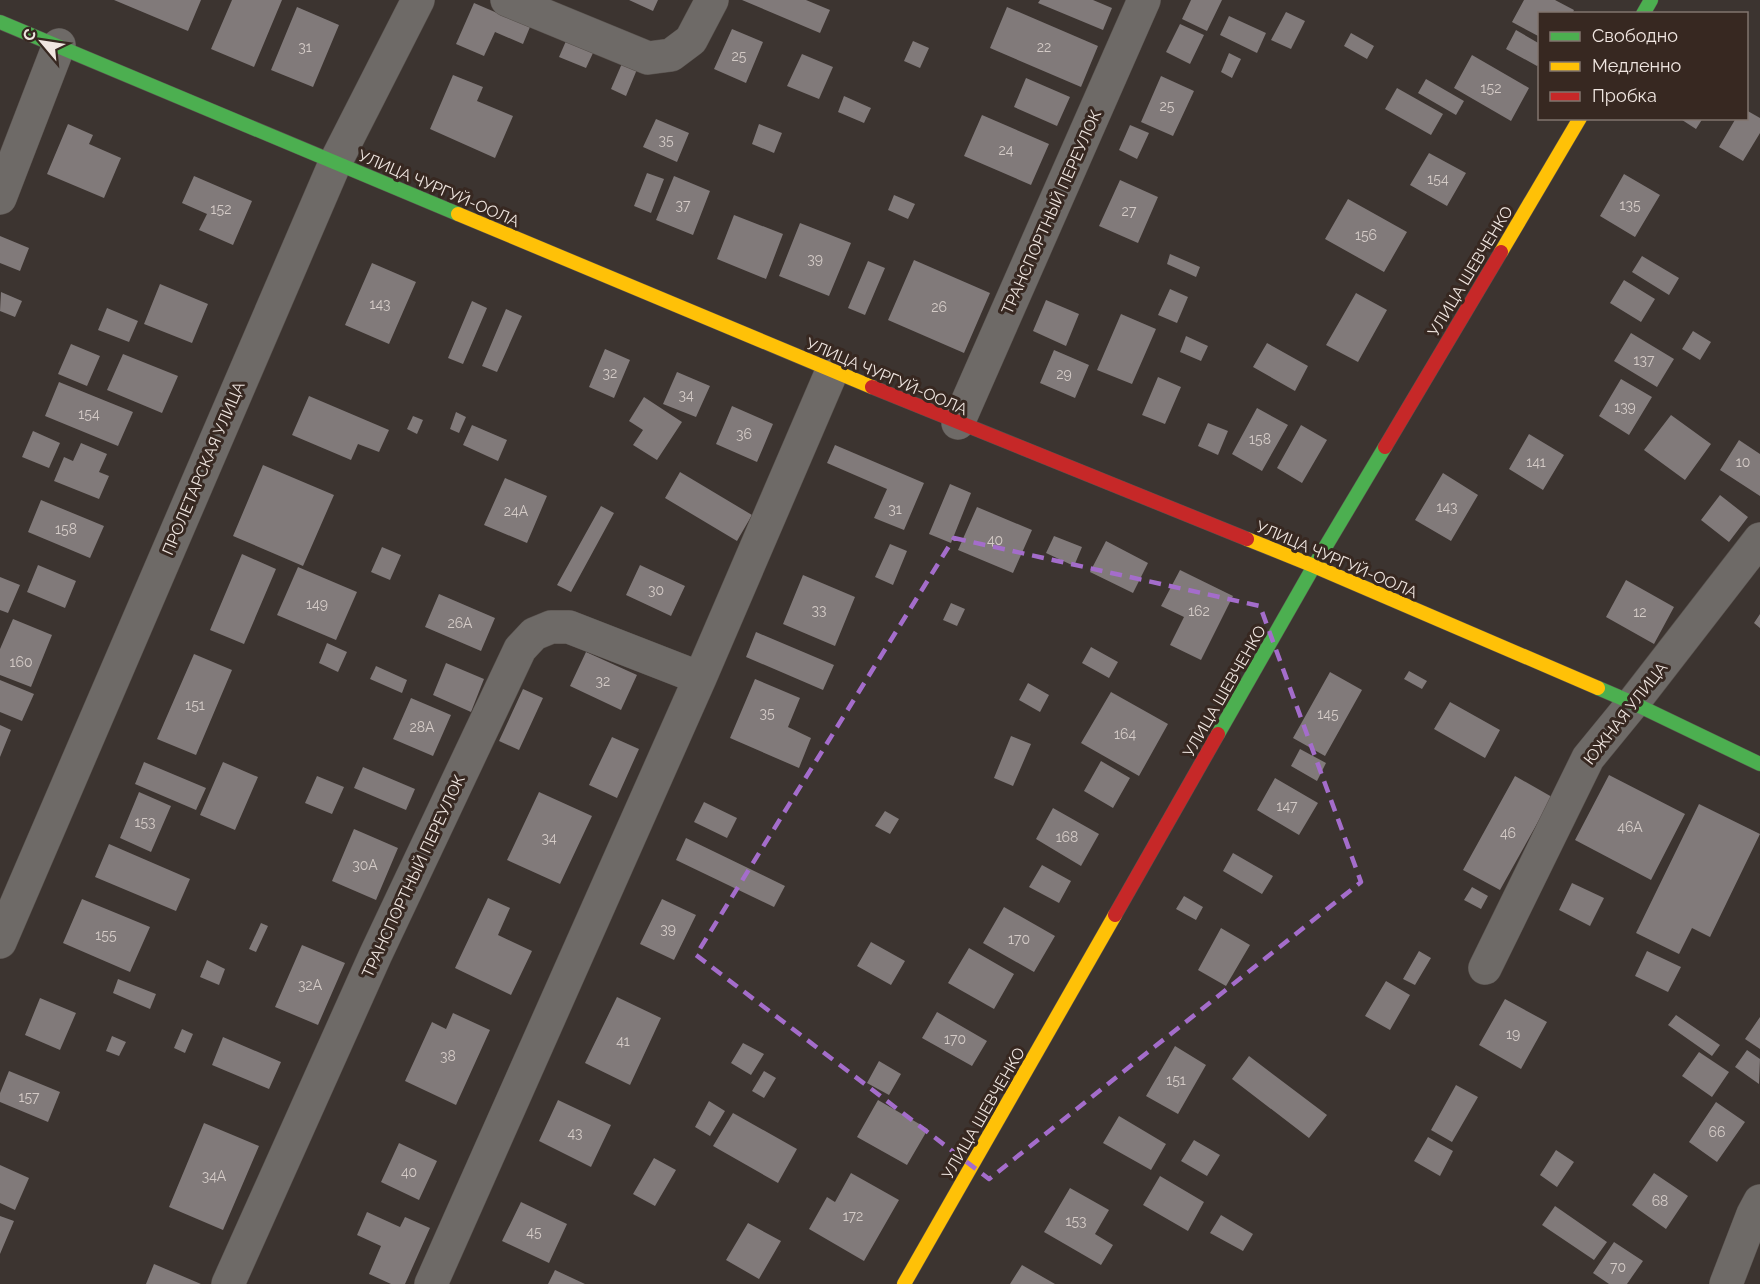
<svg xmlns="http://www.w3.org/2000/svg" width="1760" height="1284" font-family="Raleway,sans-serif">
<rect width="100%" height="100%" fill="#3c3430"/>
<path fill="#817a7a" d="M114,0H201L188,31Z
M232,0H282L254,67L211,49Z
M629,0H658L653,11Z
M742,0H806L830,10L820,33Z
M1040,0H1093L1112,8L1103,30L1038,3Z
M1191,0H1222L1207,31L1182,19Z
M1524,0H1555L1574,10L1572,14H1540V37L1512,22Z
M474,3L530,27L523,44L495,32L484,56L456,44Z
M297,7L339,25L313,87L271,70Z
M1007,7L1098,46L1081,87L990,48Z
M1286,12L1305,21L1291,49L1271,40Z
M1229,16L1266,33L1257,53L1220,35Z
M1180,24L1204,35L1190,64L1166,52Z
M732,29L763,42L746,83L714,69Z
M1516,30L1540,44V63L1537,66L1506,49Z
M1351,33L1374,46L1367,59L1344,46Z
M566,41L593,53L586,68L559,57Z
M913,41L929,48L920,68L904,61Z
M1229,53L1241,59L1232,78L1221,72Z
M802,54L833,67L819,99L787,86Z
M1472,55L1529,88L1511,121L1454,88Z
M623,61L638,67L626,96L611,89Z
M453,75L483,87L477,101L513,116L495,158L430,129Z
M1161,76L1194,91L1173,136L1141,122Z
M1026,78L1070,97L1057,126L1014,107Z
M1426,79L1464,101L1456,115L1418,93Z
M1397,88L1443,114L1431,135L1385,109Z
M844,96L871,108L864,123L838,112Z
M1746,110L1760,118V133L1743,161L1719,147L1736,118H1746Z
M982,115L1049,144L1031,185L964,156Z
M1679,118H1703L1696,129Z
M656,119L689,133L677,162L643,147Z
M68,124L93,135L89,144L121,158L104,198L47,174Z
M759,124L782,133L774,153L752,144Z
M1130,125L1149,133L1137,159L1119,150Z
M1429,153L1466,173L1447,206L1410,185Z
M647,173L664,179L651,213L634,206Z
M1624,174L1660,195L1635,237L1600,216Z
M194,176L252,201L233,245L199,230L207,214L182,203Z
M674,176L710,191L693,235L656,220Z
M1120,180L1158,197L1138,243L1099,226Z
M894,195L915,204L908,219L888,210Z
M1348,199L1407,232L1384,272L1325,239Z
M734,215L783,234L766,279L717,259Z
M800,223L851,243L829,296L779,276Z
M0,236L29,248L20,271L0,263Z
M1170,254L1200,267L1196,277L1167,264Z
M1642,256L1679,278L1669,295L1632,272Z
M914,260L990,293L964,353L888,320Z
M868,261L885,268L865,315L848,308Z
M372,263L416,282L389,344L345,325Z
M1624,280L1655,299L1641,322L1610,303Z
M160,284L208,304L192,343L144,324Z
M1170,289L1188,297L1177,323L1158,315Z
M1,292L22,301L15,317L0,311Z
M1356,293L1387,310L1358,362L1326,345Z
M1046,300L1079,314L1066,346L1033,331Z
M472,301L487,308L463,364L448,358Z
M107,308L138,321L129,342L98,330Z
M506,309L522,316L497,372L482,366Z
M1121,314L1156,329L1132,384L1097,370Z
M1693,331L1711,342L1700,360L1682,349Z
M1631,333L1674,359L1657,387L1614,361Z
M1186,336L1208,346L1201,361L1180,352Z
M1267,343L1308,366L1295,391L1253,367Z
M71,344L100,356L87,386L58,374Z
M605,349L630,360L614,398L589,387Z
M1054,350L1089,365L1075,398L1040,383Z
M123,354L178,376L162,413L107,390Z
M677,372L710,386L696,417L663,404Z
M1158,377L1181,387L1165,424L1142,415Z
M1621,379L1652,397L1629,435L1599,416Z
M59,382L133,412L118,446L45,416Z
M309,396L389,430L379,452L358,444L351,460L292,435Z
M644,397L682,422L657,460L633,445L643,430L629,421Z
M732,406L773,424L757,462L716,444Z
M1257,408L1288,425L1262,471L1232,454Z
M456,412L466,417L459,433L450,429Z
M1671,415L1711,444L1685,480L1644,450Z
M413,416L423,420L417,434L407,429Z
M1208,423L1228,431L1218,455L1198,446Z
M472,425L507,440L498,461L463,445Z
M1301,425L1327,440L1302,483L1277,468Z
M33,431L60,443L49,468L22,457Z
M1529,434L1564,455L1543,490L1509,469Z
M1739,440L1760,454V496L1720,470Z
M81,443L107,454L99,472L109,476L99,499L54,481L64,457L73,461Z
M835,445L924,483L904,530L874,518L887,489L827,463Z
M263,465L334,495L303,566L233,536Z
M680,472L752,515L737,541L665,498Z
M1443,473L1478,495L1451,541L1415,520Z
M505,478L547,496L527,543L484,525Z
M950,484L971,493L951,543L929,534Z
M1720,495L1748,517L1729,542L1701,520Z
M41,500L104,526L90,558L28,532Z
M601,506L614,513L571,592L557,585Z
M977,507L1032,530L1013,573L958,550Z
M1054,536L1082,547L1074,566L1046,553Z
M1106,541L1148,563L1133,593L1090,572Z
M890,544L907,551L893,585L875,577Z
M382,547L401,555L390,580L371,572Z
M242,554L276,569L244,644L210,630Z
M38,565L76,581L65,608L27,592Z
M640,565L685,586L671,616L626,595Z
M298,567L357,592L336,640L277,615Z
M1180,570L1233,596L1201,660L1170,645L1184,617L1161,606Z
M803,575L855,597L835,646L783,624Z
M0,577L20,585L8,613L0,610Z
M1626,580L1674,607L1654,644L1606,617Z
M439,594L495,618L481,651L425,627Z
M951,603L965,609L957,626L943,620Z
M1760,614V628L1754,623Z
M13,619L52,635L31,687L0,675V649Z
M756,632L834,665L823,690L746,657Z
M327,643L347,652L338,672L319,663Z
M1091,647L1118,662L1109,678L1082,663Z
M586,652L637,675L621,710L570,686Z
M194,654L232,670L196,755L157,739Z
M446,663L484,679L471,712L433,695Z
M376,666L407,680L402,693L370,679Z
M1409,671L1427,681L1422,689L1404,679Z
M1330,672L1362,690L1325,756L1293,738Z
M755,679L800,698L788,727L811,738L799,768L730,738Z
M0,680L34,694L22,721L0,712Z
M1028,683L1049,695L1040,712L1019,700Z
M523,689L543,698L519,750L499,741Z
M1111,692L1168,724L1139,776L1081,743Z
M411,698L451,715L433,756L393,739Z
M1450,702L1500,730L1485,758L1434,729Z
M0,725L11,730L0,757Z
M1011,736L1031,744L1013,786L994,778Z
M612,737L639,749L617,798L589,785Z
M1300,749L1326,763L1317,781L1291,766Z
M1101,761L1130,778L1113,808L1084,791Z
M144,762L206,788L196,810L135,784Z
M223,762L258,777L235,830L200,815Z
M363,767L415,789L406,810L354,788Z
M1609,775L1685,814L1651,880L1575,840Z
M317,776L344,787L332,814L305,803Z
M1515,776L1552,797L1500,890L1463,870Z
M1275,778L1318,803L1299,835L1257,810Z
M139,792L171,806L151,852L120,838Z
M539,792L592,816L560,884L507,860Z
M704,802L737,818L727,838L694,822Z
M1699,804L1760,834L1710,937L1692,928L1679,954L1636,933Z
M1053,808L1099,834L1081,866L1036,839Z
M885,811L899,819L890,834L875,826Z
M354,829L398,848L376,900L332,881Z
M686,838L785,886L774,907L676,860Z
M109,844L190,879L176,911L95,877Z
M1233,853L1273,876L1262,894L1223,871Z
M1042,865L1071,881L1059,903L1029,887Z
M1572,883L1604,898L1590,926L1559,910Z
M1472,887L1488,896L1481,909L1464,900Z
M1184,896L1203,907L1196,920L1176,909Z
M488,898L510,908L498,935L532,951L511,995L455,968Z
M82,899L150,927L130,972L63,943Z
M662,899L696,915L674,960L640,944Z
M1004,907L1055,936L1034,972L983,943Z
M261,923L268,926L256,952L249,949Z
M1221,928L1250,945L1226,986L1198,970Z
M871,942L905,961L891,985L857,966Z
M302,945L345,963L318,1025L275,1007Z
M969,948L1014,974L994,1009L948,983Z
M1419,951L1431,958L1415,985L1403,979Z
M1647,951L1681,967L1668,992L1635,976Z
M207,960L225,969L219,985L200,977Z
M118,979L156,994L150,1009L113,993Z
M1386,981L1410,995L1390,1030L1365,1016Z
M617,997L661,1018L630,1085L585,1063Z
M40,998L76,1013L60,1050L25,1035Z
M1505,999L1547,1022L1521,1069L1479,1045Z
M937,1012L987,1041L972,1066L922,1038Z
M453,1013L490,1030L456,1105L405,1081L432,1022L446,1029Z
M1676,1015L1720,1045L1712,1056L1668,1025Z
M1760,1017V1049L1745,1039Z
M182,1029L193,1034L185,1053L174,1048Z
M112,1036L126,1042L119,1056L106,1051Z
M223,1037L281,1062L269,1089L212,1065Z
M743,1043L764,1054L751,1075L731,1063Z
M1175,1046L1206,1065L1178,1114L1146,1096Z
M1747,1050L1760,1059L1759,1084L1735,1067Z
M1699,1052L1729,1072L1712,1097L1682,1076Z
M1249,1056L1327,1115L1309,1138L1232,1079Z
M879,1061L901,1074L889,1095L867,1083Z
M9,1071L60,1092L48,1122L0,1102V1093Z
M764,1071L776,1078L764,1098L752,1091Z
M1456,1085L1478,1097L1452,1142L1431,1130Z
M558,1100L611,1125L591,1167L539,1141Z
M878,1100L928,1129L907,1165L857,1137Z
M709,1101L725,1111L710,1136L695,1127Z
M1716,1102L1745,1122L1717,1162L1689,1142Z
M733,1113L797,1149L778,1183L713,1146Z
M1119,1116L1166,1144L1151,1170L1103,1143Z
M204,1123L259,1146L223,1230L169,1207Z
M1428,1137L1453,1151L1440,1176L1414,1161Z
M1194,1140L1220,1155L1207,1176L1181,1161Z
M399,1143L437,1161L419,1200L381,1182Z
M1556,1150L1574,1162L1557,1187L1540,1175Z
M654,1158L676,1170L655,1206L633,1194Z
M0,1165L29,1178L15,1210L0,1203Z
M851,1173L899,1200L864,1261L809,1229L827,1197L835,1202Z
M1654,1173L1688,1196L1666,1229L1632,1205Z
M1160,1176L1204,1202L1188,1231L1143,1205Z
M1070,1188L1109,1210L1095,1234L1113,1245L1101,1265L1044,1232Z
M521,1202L567,1224L549,1263L502,1241Z
M1555,1206L1607,1242L1594,1260L1542,1225Z
M367,1212L400,1227L405,1217L430,1228L405,1284H391L369,1274L381,1246L357,1235Z
M1221,1215L1253,1234L1243,1251L1210,1233Z
M0,1216L14,1221L0,1254Z
M748,1223L781,1241L759,1279L726,1260Z
M1614,1242L1643,1261L1627,1284H1609L1593,1273Z
M154,1264L201,1284H146Z
M1022,1265L1055,1284H1010Z
M555,1270L585,1284H548Z"/>
<g fill="none" stroke-linecap="round" stroke-linejoin="round">
<g stroke="#58514d" stroke-width="34">
<path id="street" d="M507,0L648,58L671,55L691,40L712,0
M0,198L59,45
M958,423L1144,0
M0,942L335,163L418,0
M1485,968L1588,758L1633,703L1760,539
M228,1284L375,956L520,649L534,634L551,627H569L700,678
M431,1284L700,678L832,371
M1726,1284L1753,1214L1760,1201"/>
</g>
<g stroke="#58514d" stroke-width="15">
<path id="fast" d="M1643,14L1651,0
M0,22L458,214
M1598,688L1633,703L1760,764
M1218,734L1314,566L1385,447"/>
</g>
<g stroke="#58514d" stroke-width="15">
<path id="slow" d="M458,214L872,387
M1501,252L1580,118
M1247,539L1314,566L1598,688
M904,1284L1115,915"/>
</g>
<g stroke="#58514d" stroke-width="15">
<path id="jam" d="M872,387L1247,539
M1385,447L1501,252
M1115,915L1218,734"/>
</g>
<use href="#street" stroke="#6e6a67" stroke-width="33"/>
<use href="#fast" stroke="#4caf50" stroke-width="14"/>
<use href="#slow" stroke="#ffc107" stroke-width="14"/>
<use href="#jam" stroke="#c62828" stroke-width="14"/>
</g>
<path fill="none" stroke="#a46dcb" stroke-width="4.5" stroke-dasharray="12 8" stroke-linejoin="round" d="M954,538L1260,606L1361,882L989,1179L696,955Z"/>
<g text-anchor="middle" stroke-width="6" stroke-linejoin="round" paint-order="stroke">
<g font-size="14" fill="#d4cbc7">
<text x="305" y="52">31</text>
<text x="1044" y="52">22</text>
<text x="739" y="61">25</text>
<text x="1491" y="93">152</text>
<text x="1167" y="111">25</text>
<text x="666" y="145">35</text>
<text x="1006" y="155">24</text>
<text x="1438" y="184">154</text>
<text x="683" y="210">37</text>
<text x="1630" y="210">135</text>
<text x="221" y="214">152</text>
<text x="1129" y="216">27</text>
<text x="1366" y="240">156</text>
<text x="815" y="264">39</text>
<text x="380" y="309">143</text>
<text x="939" y="312">26</text>
<text x="1644" y="365">137</text>
<text x="610" y="378">32</text>
<text x="1064" y="379">29</text>
<text x="686" y="400">34</text>
<text x="1625" y="412">139</text>
<text x="89" y="419">154</text>
<text x="744" y="439">36</text>
<text x="1260" y="444">158</text>
<text x="1536" y="467">141</text>
<text x="1743" y="467">10</text>
<text x="1447" y="512">143</text>
<text x="895" y="514">31</text>
<text x="516" y="516">24А</text>
<text x="66" y="534">158</text>
<text x="995" y="545">40</text>
<text x="656" y="595">30</text>
<text x="317" y="609">149</text>
<text x="819" y="615">33</text>
<text x="1199" y="616">162</text>
<text x="1640" y="617">12</text>
<text x="460" y="628">26А</text>
<text x="21" y="667">160</text>
<text x="603" y="686">32</text>
<text x="195" y="710">151</text>
<text x="767" y="718">35</text>
<text x="1328" y="719">145</text>
<text x="422" y="732">28А</text>
<text x="1125" y="739">164</text>
<text x="1287" y="811">147</text>
<text x="145" y="827">153</text>
<text x="1630" y="832">46А</text>
<text x="1508" y="838">46</text>
<text x="1067" y="842">168</text>
<text x="549" y="843">34</text>
<text x="365" y="870">30А</text>
<text x="668" y="934">39</text>
<text x="106" y="940">155</text>
<text x="1019" y="944">170</text>
<text x="310" y="990">32А</text>
<text x="1513" y="1039">19</text>
<text x="955" y="1044">170</text>
<text x="623" y="1046">41</text>
<text x="448" y="1061">38</text>
<text x="1176" y="1085">151</text>
<text x="29" y="1102">157</text>
<text x="1717" y="1137">66</text>
<text x="575" y="1138">43</text>
<text x="409" y="1177">40</text>
<text x="214" y="1181">34А</text>
<text x="1660" y="1206">68</text>
<text x="853" y="1221">172</text>
<text x="1076" y="1226">153</text>
<text x="534" y="1237">45</text>
<text x="1618" y="1272">70</text>
</g>
<g font-size="16" fill="#f0e6e1" stroke="#372821">
<text transform="translate(439 188) rotate(23)" y="6">УЛИЦА ЧУРГУЙ-ООЛА</text>
<text transform="translate(1051 212) rotate(-66)" y="6">ТРАНСПОРТНЫЙ ПЕРЕУЛОК</text>
<text transform="translate(1470 271) rotate(-59)" y="6">УЛИЦА ШЕВЧЕНКО</text>
<text transform="translate(887 376) rotate(23)" y="6">УЛИЦА ЧУРГУЙ-ООЛА</text>
<text transform="translate(203 468) rotate(-67)" y="6">ПРОЛЕТАРСКАЯ УЛИЦА</text>
<text transform="translate(1337 559) rotate(23)" y="6">УЛИЦА ЧУРГУЙ-ООЛА</text>
<text transform="translate(1224 691) rotate(-60)" y="6">УЛИЦА ШЕВЧЕНКО</text>
<text transform="translate(1625 713) rotate(-52)" y="6">ЮЖНАЯ УЛИЦА</text>
<text transform="translate(413 876) rotate(-65)" y="6">ТРАНСПОРТНЫЙ ПЕРЕУЛОК</text>
<text transform="translate(983 1113) rotate(-60)" y="6">УЛИЦА ШЕВЧЕНКО</text>
</g>
</g>
<rect x="1538" y="12" width="210" height="108" fill="#372821" stroke="#81746e" stroke-width="1.5"/>
<rect x="1550" y="32" width="30" height="9" fill="#4caf50" stroke="#81746e" stroke-width="1.5"/>
<text x="1592" y="42" font-size="18" fill="#f0e6e1">Свободно</text>
<rect x="1550" y="62" width="30" height="9" fill="#ffc107" stroke="#81746e" stroke-width="1.5"/>
<text x="1592" y="72" font-size="18" fill="#f0e6e1">Медленно</text>
<rect x="1550" y="92" width="30" height="9" fill="#c62828" stroke="#81746e" stroke-width="1.5"/>
<text x="1592" y="102" font-size="18" fill="#f0e6e1">Пробка</text>
<g transform="translate(42 42) rotate(299)" stroke="#372821" stroke-width="4.5" paint-order="stroke">
<path d="M0-4.5L10 22L0 15L-10 22Z" fill="#f0e6e1"/>
<text y="-9" font-size="16" font-weight="bold" text-anchor="middle" fill="#f0e6e1">С</text>
</g>
</svg>
